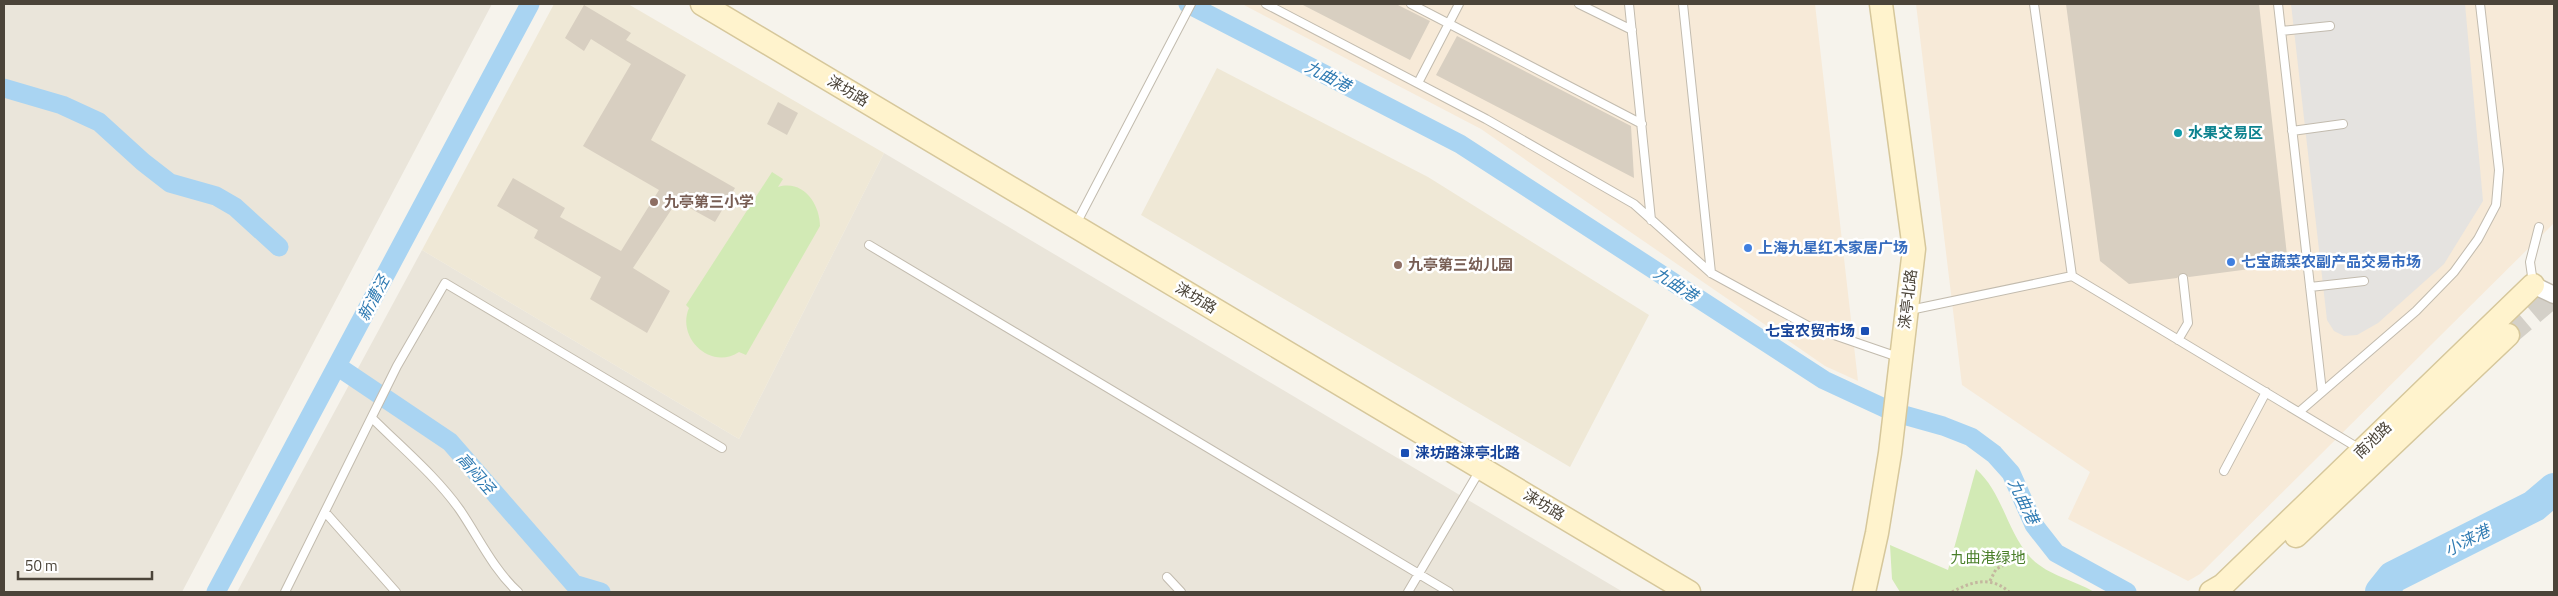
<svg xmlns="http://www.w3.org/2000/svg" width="2558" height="596" font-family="'Titillium Web','Noto Sans SC',sans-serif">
<rect width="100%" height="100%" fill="#f6f3ec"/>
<path fill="#eae5da" d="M4,4H492L182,592H4Z
M884,153L1623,592H237L422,250L739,439Z"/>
<path fill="#f7ead8" d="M1242,4H1815L1858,381L1825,366L1481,129Z
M1916,4H2554V223L2200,574L2188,581L2068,519L2090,472L1962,385Z"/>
<path fill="#efe8d6" d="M554,4H628L884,153L739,439L422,250Z
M1217,68L1428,177L1649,315L1570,467L1141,215Z"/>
<path fill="#d2eab5" d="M772,172L783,179L778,187C803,179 820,204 820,226L746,355L739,352C711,371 676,338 689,308L686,305Z
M1976,469C2003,493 2006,530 2030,557C2046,575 2074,580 2094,592H1900L1892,579L1890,545L1948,570Z"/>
<path fill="#e5e3e0" d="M2291,4H2465L2483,201L2444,264L2378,323L2357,335L2344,336L2334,331L2327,320Z"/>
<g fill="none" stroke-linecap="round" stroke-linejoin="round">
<path stroke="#a9d4f2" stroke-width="19" d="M1188,4L1460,144L1824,380L1893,412L1943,426L1971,437L1994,454L2011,473L2034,525L2056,553L2127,592
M4,88L62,105L99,122L143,162L170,183L216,196L235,207L279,247
M337,366L450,442L574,584L601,592
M216,592L530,4"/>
<path stroke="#a9d4f2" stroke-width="32" d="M2381,592L2393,577L2534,506L2554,489"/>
</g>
<path fill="#d8cfc1" d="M1301,4H1396L1430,21L1410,60Z
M2066,4H2259L2288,264L2189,277L2182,273L2177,278L2129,284L2100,261Z
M584,5L631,33L626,40L686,75L651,140L735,188L715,222L677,201L633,268L670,291L647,333L590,299L601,277L534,238L538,230L497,206L513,178L565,208L560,217L621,251L659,190L583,146L631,64L591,39L584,51L565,38Z
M1457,36L1631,126L1634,178L1436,75Z
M778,102L798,113L787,135L767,124Z"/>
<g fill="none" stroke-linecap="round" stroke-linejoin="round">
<path stroke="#d4d0c8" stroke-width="22" stroke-dasharray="22 11" stroke-linecap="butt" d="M2508,335L2554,296"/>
<g stroke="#c2bbae" stroke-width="10">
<path id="lane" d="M1266,4L1486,119L1634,204L1711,273L1808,326L1898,357
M1411,4L1642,124
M1579,4L1632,30
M1629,4L1651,220
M1683,4L1711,273
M2034,4L2072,276L2360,449
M2278,4L2322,392
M2281,31L2330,26
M1418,83L1459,4
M2292,131L2343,124
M1076,224L1191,4
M869,245L1449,592
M2533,283L2530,262L2539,227
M2310,287L2364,281
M1910,310L2072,276
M2178,340L2188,323L2183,278
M2299,412L2416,311L2454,272L2478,239L2496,205L2499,170L2480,4
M372,418C402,448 436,476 460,510C479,538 493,569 518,592
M2224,471L2266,392
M325,512L396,592
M1167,577L1181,592
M285,592L397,366L445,283L722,448
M1408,592L1480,470"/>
</g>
<g stroke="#c2bbae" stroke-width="19">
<path id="street" d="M2533,285L2554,295"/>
</g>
<g stroke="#d6c79b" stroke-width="25">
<path id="secondary" d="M702,4L1689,592
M2296,536L2508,335
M1864,592L1877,533L1890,453L1914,249L1881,4
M2211,592L2223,585L2533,285"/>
</g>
<path stroke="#c4b79f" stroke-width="3" stroke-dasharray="2.5 2.5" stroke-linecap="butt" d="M1990,581L1996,569L2018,558
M1952,592C1972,581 1992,576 2009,592"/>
<use href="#lane" stroke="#fff" stroke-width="8"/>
<use href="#street" stroke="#fff" stroke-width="16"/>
<use href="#secondary" stroke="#fff3cd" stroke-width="22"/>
</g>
<circle fill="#0f9aa8" stroke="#fff" stroke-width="2" cx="2178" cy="133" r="5"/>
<g fill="#8d6e63" stroke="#fff" stroke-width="2">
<circle cx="654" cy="202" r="5"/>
<circle cx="1398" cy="265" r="5"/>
</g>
<g fill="#3f7fe0" stroke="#fff" stroke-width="2">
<circle cx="1748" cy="248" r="5"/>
<circle cx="2231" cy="262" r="5"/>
</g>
<g fill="#1a4fb4" stroke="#fff" stroke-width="2">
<rect x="1860" y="326" width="10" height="10" rx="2.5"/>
<rect x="1400" y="448" width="10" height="10" rx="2.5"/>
</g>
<g text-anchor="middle" stroke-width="5" stroke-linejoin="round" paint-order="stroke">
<g font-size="15" fill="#4b4439" stroke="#fff">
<text transform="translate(848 91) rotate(31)" y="5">涞坊路</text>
<text transform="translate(1196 298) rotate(31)" y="5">涞坊路</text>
<text transform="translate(1908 299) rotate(-83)" y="5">涞亭北路</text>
<text transform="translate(2373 440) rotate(-44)" y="5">南池路</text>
<text transform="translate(1544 505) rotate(31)" y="5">涞坊路</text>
</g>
<g font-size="15" font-weight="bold" fill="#0d838f" stroke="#fff" text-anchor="start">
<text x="2188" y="138">水果交易区</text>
</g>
<g font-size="15" font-weight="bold" fill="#785e54" stroke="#fff" text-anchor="start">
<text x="664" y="207">九亭第三小学</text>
<text x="1408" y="270">九亭第三幼儿园</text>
</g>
<g font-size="15" font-weight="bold" fill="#366cbe" stroke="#fff" text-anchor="start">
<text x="1758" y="253">上海九星红木家居广场</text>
<text x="2241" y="267">七宝蔬菜农副产品交易市场</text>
</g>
<g font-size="15" font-weight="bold" fill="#164399" stroke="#fff" text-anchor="end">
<text x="1855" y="336">七宝农贸市场</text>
<text x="1415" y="458" text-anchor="start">涞坊路涞亭北路</text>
</g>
<g font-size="15" fill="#4a7f2a" stroke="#fff">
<text x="1988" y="563">九曲港绿地</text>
</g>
<g font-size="16" font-style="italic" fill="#2e7ab2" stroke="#fff">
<text transform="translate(1328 76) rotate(27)" y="6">九曲港</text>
<text transform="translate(1676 284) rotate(33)" y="6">九曲港</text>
<text transform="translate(373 298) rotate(-62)" y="6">新漕泾</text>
<text transform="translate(476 473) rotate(49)" y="6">高闷泾</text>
<text transform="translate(2024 501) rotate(64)" y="6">九曲港</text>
<text transform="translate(2467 540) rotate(-27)" y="6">小涞港</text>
</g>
</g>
<rect width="2558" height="596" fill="none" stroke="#4b4439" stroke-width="10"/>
<path d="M18 571v8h134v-8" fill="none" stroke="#4b4439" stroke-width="2.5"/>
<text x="25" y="571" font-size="15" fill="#4b4439" stroke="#ffffff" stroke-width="4" paint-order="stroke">50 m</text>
</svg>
